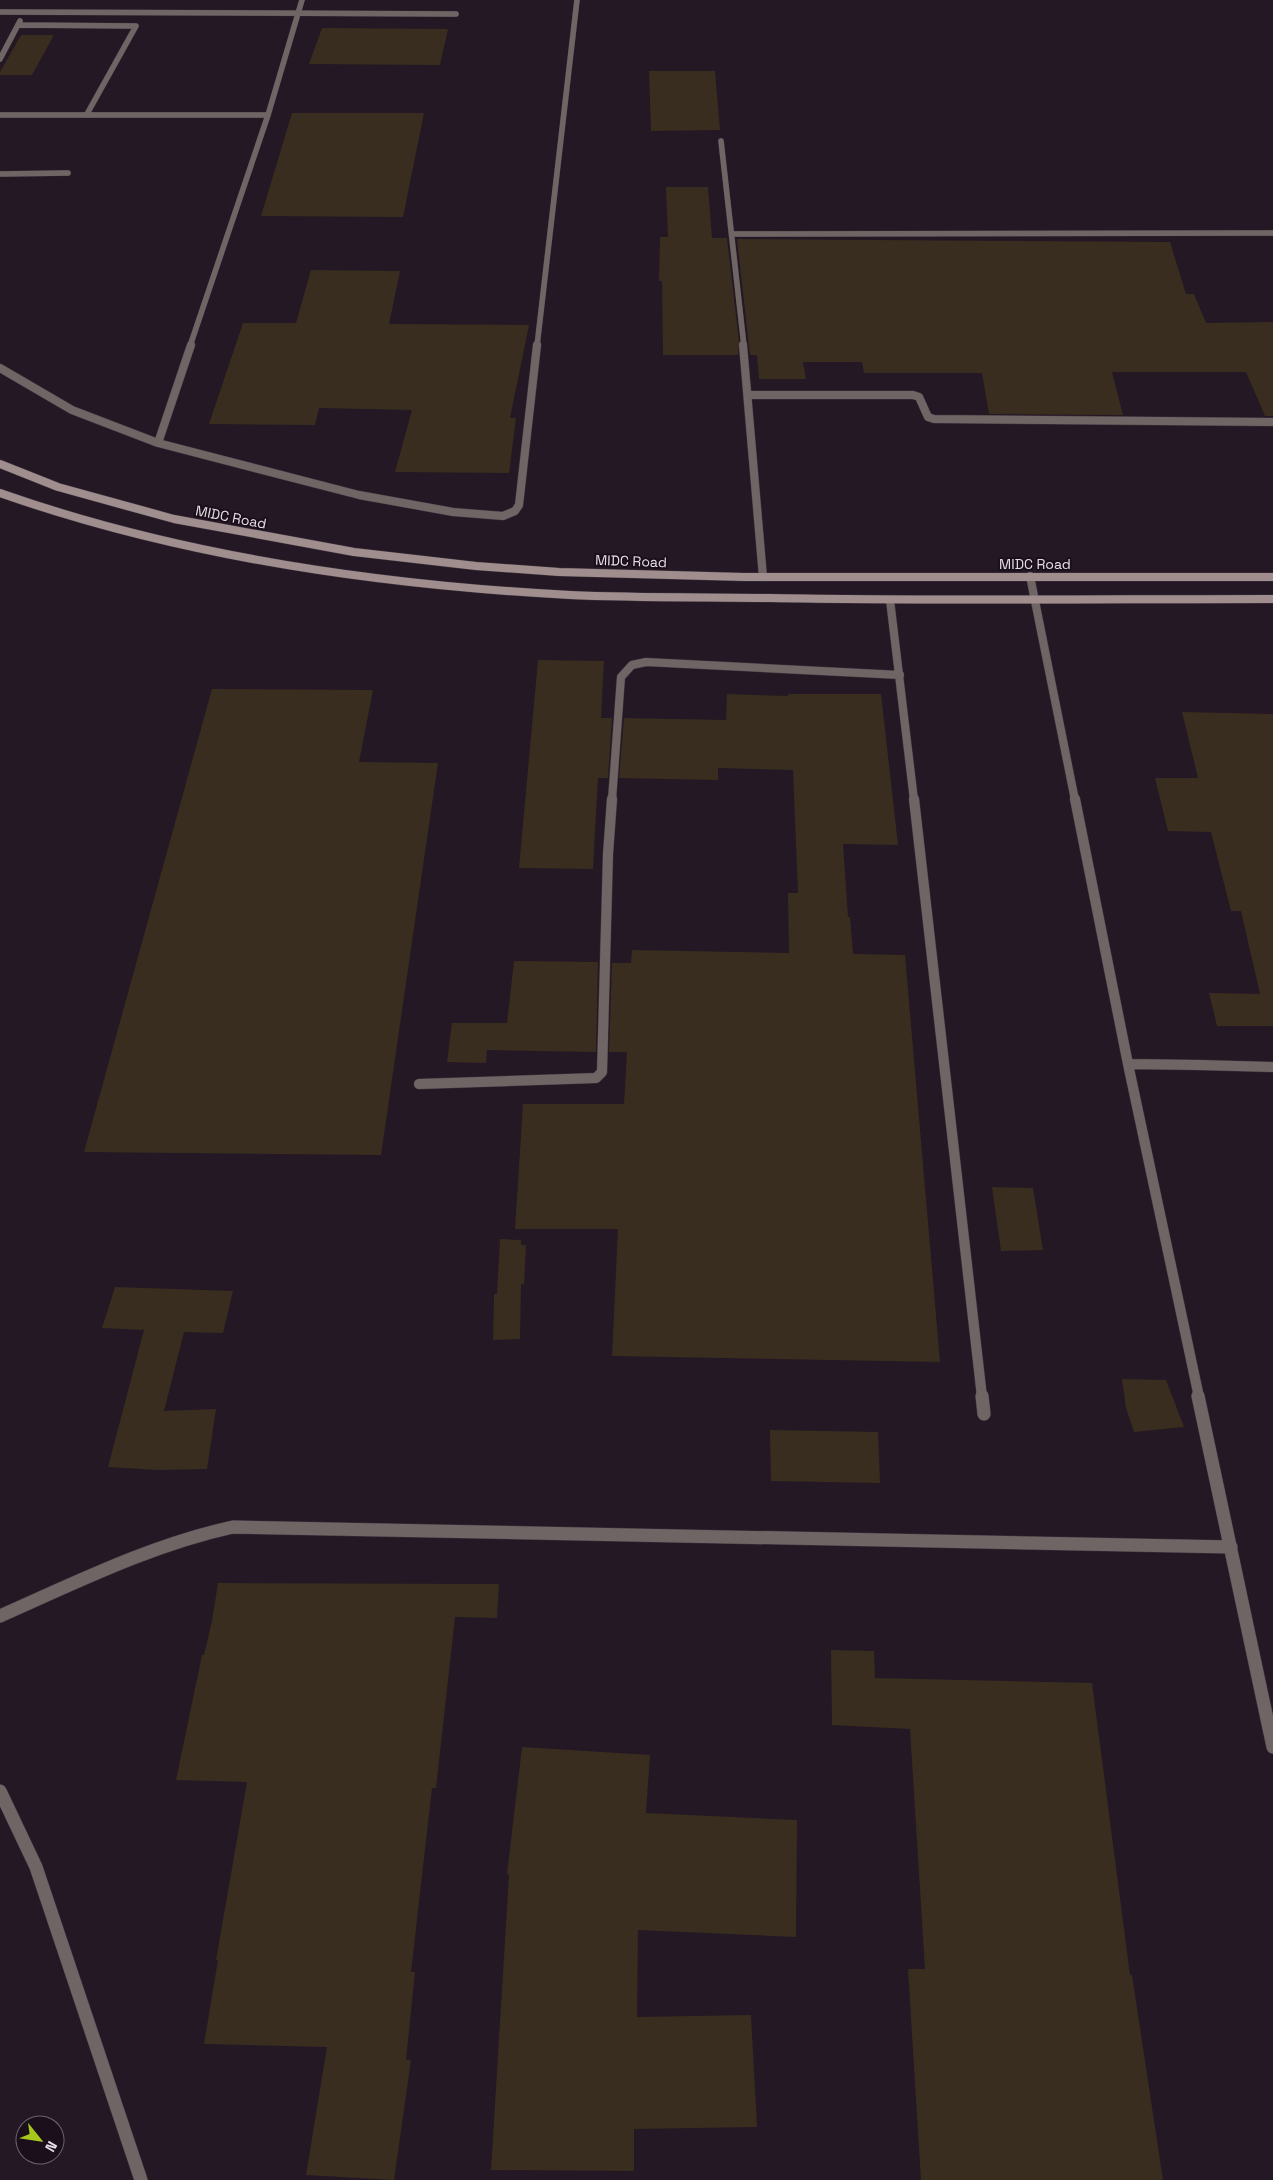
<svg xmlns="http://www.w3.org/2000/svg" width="1273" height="2180" font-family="'Space Grotesk',sans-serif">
<rect width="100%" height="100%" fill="#241824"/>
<path fill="#392d1f" d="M322,28L448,29L440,65L309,64Z
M21,35H54L32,75H0V72Z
M649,71H715L720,130L651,131Z
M292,113H424L403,217L261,216Z
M666,187H708L712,238H727L739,341L738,355H663L662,281H659L660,237H668Z
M737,239L1170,242L1186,294H1194L1206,323L1273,322V416H1265L1246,372H1112L1123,415L989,414L982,373H864L862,362H803L806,379H759L757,355H750Z
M311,270L400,271L389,324L529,325L510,418H516L509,473L395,472L412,410L319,408L315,425L209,424L243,323H296Z
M538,660L604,661L601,718H612L608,778H598L593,869L519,868Z
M212,689L373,690L359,762L438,763L381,1155L84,1152Z
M727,694L788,696V694H881L898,845L843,844L848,917H850L853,954L905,955L940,1362L612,1356L618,1229H515L523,1104H624L627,1052H609L612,963H631L632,950L789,953L788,893H798L793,770L718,768V780L619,778L624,718L726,720Z
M1182,712L1273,714V1026H1217L1209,993L1260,994L1241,911H1231L1211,832L1168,831L1155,778H1198Z
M514,961L598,962L596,1052L487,1050L486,1063L447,1062L452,1023H507Z
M992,1187L1033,1188L1043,1250L1001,1251Z
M500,1239L521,1240V1245H526L524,1284H521L520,1339L493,1340L494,1294H497Z
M115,1287L233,1291L223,1333L184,1332L164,1411L216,1409L207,1469L159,1470L108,1467L144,1330L102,1328Z
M1122,1379L1166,1380L1184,1427L1134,1432L1126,1408Z
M770,1430L878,1432L880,1483L771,1481Z
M218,1583L499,1584L497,1618L455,1617L436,1788H432L411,1972H415L406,2060H411L394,2180L306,2175L327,2047L204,2044L218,1960H216L247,1782L176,1780L202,1655H204L212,1621Z
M831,1650L874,1651L875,1678L1092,1683L1130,1975H1132L1163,2180H921L908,1969H925L910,1729L832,1725Z
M522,1747L650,1755L646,1813L797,1820L796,1937L638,1930L637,2017L751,2015L757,2127L634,2129V2171L491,2170L509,1875L507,1874Z"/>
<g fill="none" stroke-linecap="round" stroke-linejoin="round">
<g stroke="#3f343f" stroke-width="6">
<path id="service-far3" d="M0,12L456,14
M18,25L136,26L87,114
M0,59L20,21
M0,115H268
M721,141L744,346
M0,174L68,173
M732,234L1273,233
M190,346L268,115L302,0
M537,346L577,0"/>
</g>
<g stroke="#3f343f" stroke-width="9">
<path id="service-far2" d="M743,345L763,577
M0,368L72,410L158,443L359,495L453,512L503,516L515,511L519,505L537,345
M749,395H913L919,397L928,417L934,419L1273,422
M158,443L191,345
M890,600L914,800
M612,800L621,677L632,665L646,662L900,675"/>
</g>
<g stroke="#3f343f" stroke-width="11">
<path id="service-far1" d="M914,799L982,1397
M1199,1065L1273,1067
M419,1084L596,1078L602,1072L608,854L612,799"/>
</g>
<g stroke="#3f343f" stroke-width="14">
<path id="service" d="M982,1396L984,1414"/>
</g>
<g stroke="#3f343f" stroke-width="9">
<path id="minor-far2" d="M1030,576L1075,800"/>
</g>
<g stroke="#3f343f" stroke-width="11">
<path id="minor-far1" d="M1075,799L1128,1064L1199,1397
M1128,1064L1199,1065"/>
</g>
<g stroke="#3f343f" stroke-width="14">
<path id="minor" d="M1198,1396L1273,1747
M0,1616C77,1582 151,1545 233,1527L1231,1547"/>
</g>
<g stroke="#3f343f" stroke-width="14">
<path id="tertiary" d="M0,1791L36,1867L141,2180"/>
</g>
<g stroke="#3f343f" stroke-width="9">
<path id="secondary" d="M0,464L58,487L174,519L354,552L476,566L559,572L744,577H1273
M0,493C182,557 378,585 570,595C636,598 703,597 770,598C937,601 1105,599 1273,599"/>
</g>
<use href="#service-far3" stroke="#6f6564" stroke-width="5.5"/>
<use href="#service-far2" stroke="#6f6564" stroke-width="8"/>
<use href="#service-far1" stroke="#6f6564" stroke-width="10"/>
<use href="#service" stroke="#6f6564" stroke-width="13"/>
<use href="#minor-far2" stroke="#6f6564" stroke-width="8"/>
<use href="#minor-far1" stroke="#6f6564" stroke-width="10"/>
<use href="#minor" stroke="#6f6564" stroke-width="13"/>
<use href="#tertiary" stroke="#6f6564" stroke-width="13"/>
<use href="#secondary" stroke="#9f8e8d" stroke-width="8"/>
</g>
<g text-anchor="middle" stroke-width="4" stroke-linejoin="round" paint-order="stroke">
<g font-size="14" fill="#e7dfe7" stroke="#1a0f1b">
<text transform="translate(231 517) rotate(11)" y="5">MIDC Road</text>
<text transform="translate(631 561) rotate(2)" y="5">MIDC Road</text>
<text x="1035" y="569">MIDC Road</text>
</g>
</g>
<g transform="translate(40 2140) rotate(120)"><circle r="24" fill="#1a0f1b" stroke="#6c626d"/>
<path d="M0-4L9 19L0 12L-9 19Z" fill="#a8c71c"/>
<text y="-8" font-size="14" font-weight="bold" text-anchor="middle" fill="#e7dfe7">N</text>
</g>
</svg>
